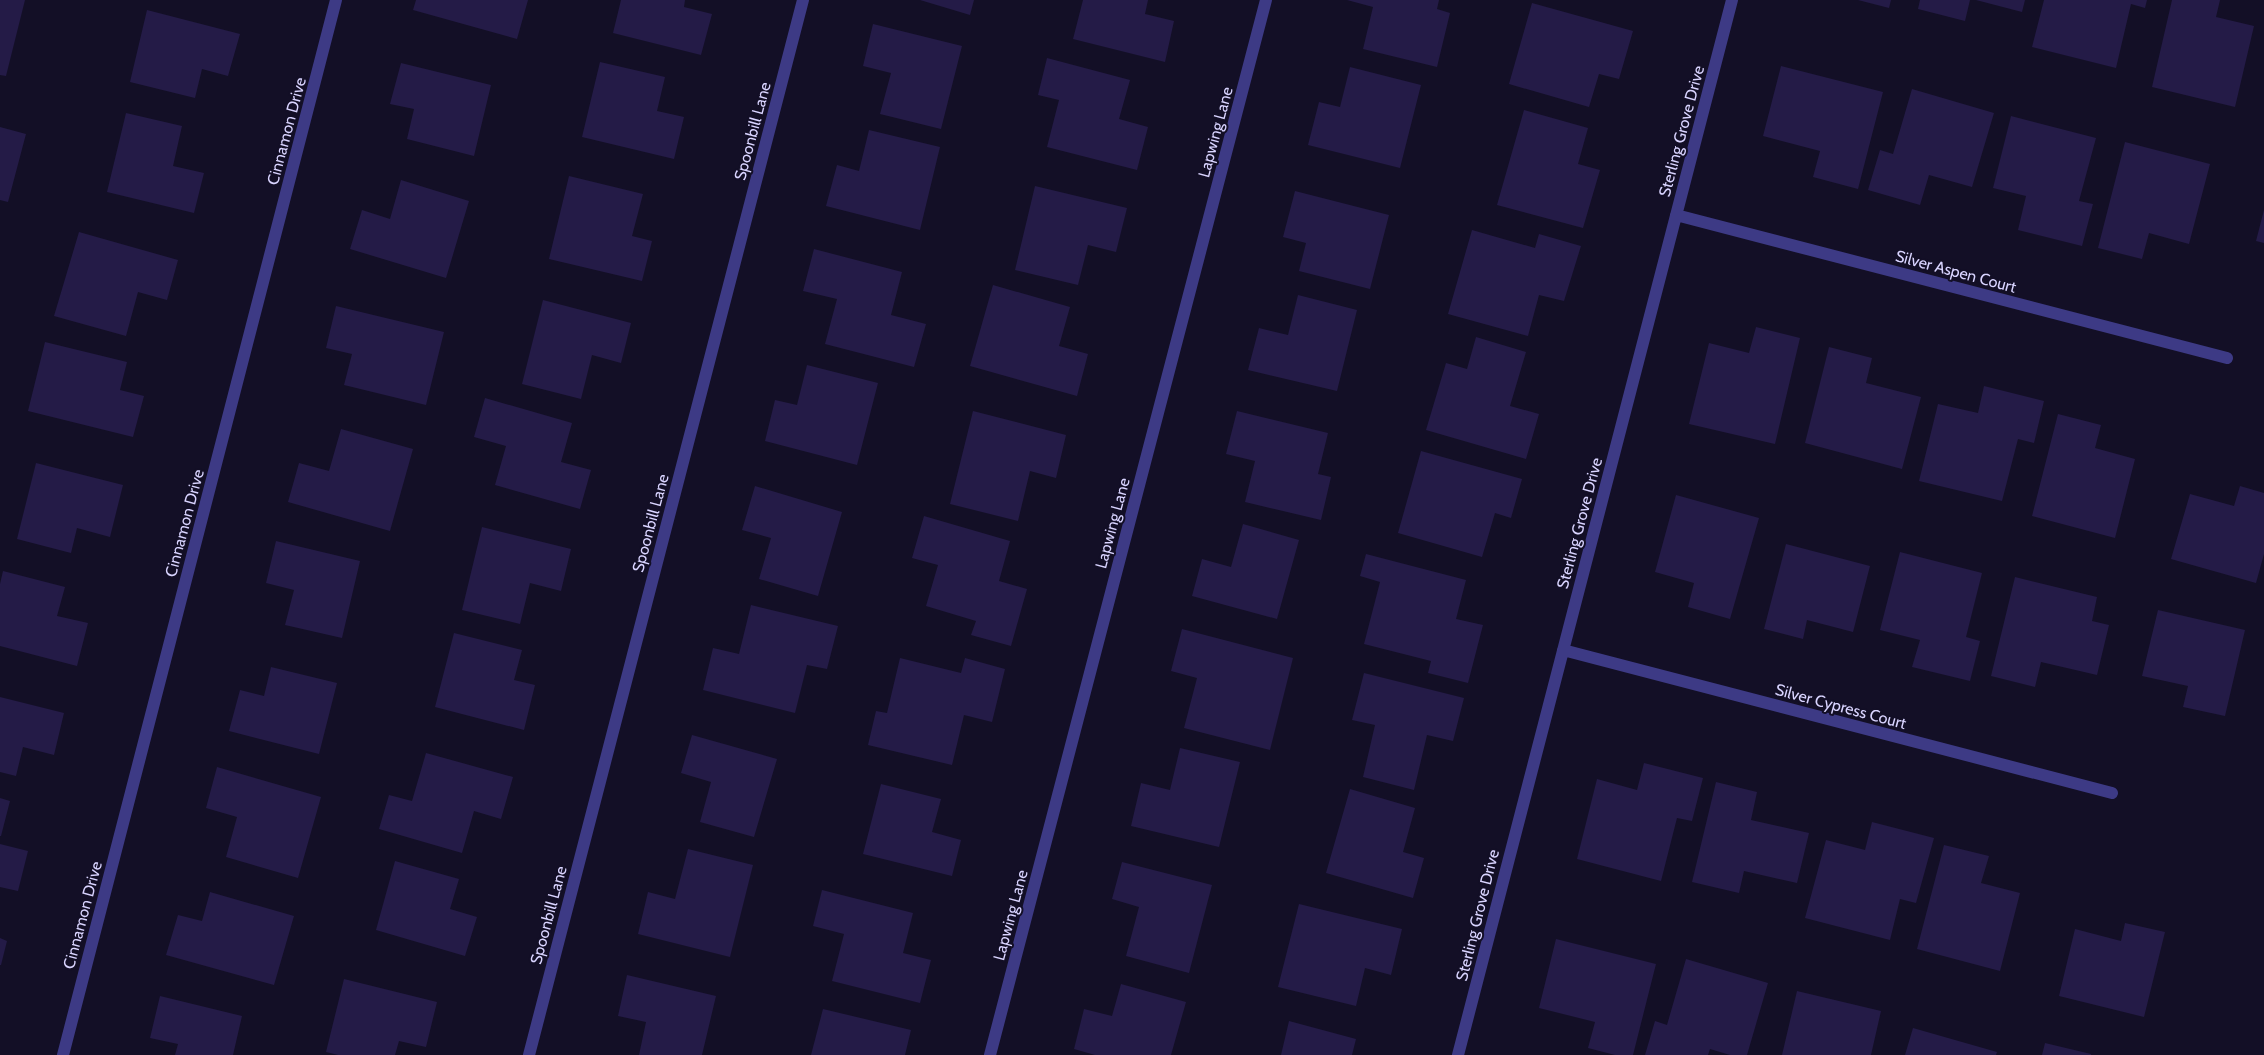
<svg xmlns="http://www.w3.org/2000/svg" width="2264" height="1055" font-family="Cabin,sans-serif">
<rect width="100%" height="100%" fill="#130f26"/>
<path fill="#241b47" d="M0,0H25L6,76L0,75Z
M416,0H528L517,39L413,10Z
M621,0H685L684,7L712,14L701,55L613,33Z
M920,0H974L970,15Z
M1083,0H1148L1145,14L1174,21L1165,62L1073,39Z
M1347,0H1439L1437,9L1450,13L1437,67L1363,49L1373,7Z
M1858,0H1891L1889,8Z
M1920,0H1970L1965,21L1918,9Z
M1976,0H2025L2022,12Z
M2044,0H2147L2145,8L2131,4L2116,68L2032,47Z
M2172,0H2220L2216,17L2254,26L2235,107L2152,87Z
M1532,3L1633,31L1619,79L1599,74L1589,107L1509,84Z
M147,10L240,34L228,76L202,69L195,98L130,82Z
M873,24L962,46L941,129L880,114L891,73L863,66Z
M1047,58L1130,80L1119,119L1148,127L1137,170L1047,147L1059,100L1038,95Z
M600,62L665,77L657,111L684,117L674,159L582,137Z
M401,63L491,85L474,156L407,139L414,109L390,104Z
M1781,66L1883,92L1858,189L1813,177L1820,151L1763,136Z
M1350,67L1421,85L1400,168L1308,145L1319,102L1340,107Z
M1912,89L1994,113L1972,187L1929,175L1920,205L1868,190L1880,150L1893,154Z
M1524,110L1588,128L1578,164L1600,170L1583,228L1497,205Z
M126,113L182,126L173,166L204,173L194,213L107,192Z
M2011,116L2096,138L2079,201L2093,204L2082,246L2018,230L2026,196L1993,188Z
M0,127L26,134L8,202L0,200Z
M869,130L940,147L920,230L826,206L837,165L859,171Z
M2125,142L2210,164L2189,244L2149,233L2142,259L2098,248Z
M569,176L643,194L632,236L652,241L642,281L549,259Z
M401,180L469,201L446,278L350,249L362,210L390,219Z
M1035,186L1127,208L1116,252L1088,245L1078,285L1015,270Z
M1295,191L1389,215L1370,289L1299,271L1306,243L1283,237Z
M2264,210V243L2256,241Z
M1472,230L1535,248L1539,234L1581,246L1564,301L1539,295L1528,336L1448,314Z
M79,232L178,260L167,300L138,292L126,336L54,316Z
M814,249L902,272L891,315L926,324L914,367L825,344L837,299L803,291Z
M993,285L1070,307L1059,346L1088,354L1077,396L970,366Z
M1298,295L1357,310L1337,391L1248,370L1259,328L1288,335Z
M543,300L631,323L621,363L592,355L581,399L522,384Z
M336,306L444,332L426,405L344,385L352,354L326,348Z
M1756,327L1800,338L1775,444L1689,424L1709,343L1749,353Z
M1476,337L1526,352L1510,406L1539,414L1526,459L1426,430L1446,363L1467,369Z
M45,342L127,362L120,390L144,396L133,437L28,411Z
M1829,347L1872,358L1866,383L1921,397L1902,469L1805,443Z
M807,365L878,383L857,465L765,441L775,400L797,405Z
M1984,386L2044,401L2034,443L2018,439L2002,501L1919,481L1938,404L1978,413Z
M485,398L572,423L561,462L591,470L580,509L495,485L506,446L474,437Z
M973,411L1066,435L1056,478L1030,471L1018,521L950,504Z
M1237,411L1328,433L1318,474L1331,477L1321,520L1245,502L1255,461L1226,454Z
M2058,414L2101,425L2095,448L2135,459L2115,538L2032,516Z
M341,429L413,449L390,531L288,502L299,463L329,471Z
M1421,451L1522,479L1511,518L1495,513L1482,557L1398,533Z
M36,463L123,485L110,537L77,528L71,553L17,539Z
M755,486L842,512L818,596L759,579L771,538L742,530Z
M2240,486L2264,493V554L2256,583L2171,559L2190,494L2234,506Z
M1676,495L1759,518L1730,619L1688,607L1694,583L1655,572Z
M924,516L1010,541L999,581L1027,589L1011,646L971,635L976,621L926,606L938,565L912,558Z
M1243,524L1299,540L1277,619L1192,596L1202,559L1231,567Z
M482,527L571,549L561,591L530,583L520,624L462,610Z
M276,541L360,561L342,638L285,625L294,590L266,583Z
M1786,544L1870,566L1853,632L1807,620L1803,639L1764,629Z
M1900,552L1982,573L1966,637L1980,641L1970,681L1912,667L1920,640L1880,630Z
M1366,554L1466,580L1456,619L1483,625L1468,683L1428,673L1431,661L1364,644L1380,582L1360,576Z
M3,571L65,587L57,616L88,623L77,666L0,646V584Z
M2015,577L2097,597L2092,621L2109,625L2097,675L2041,662L2035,687L1991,676Z
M751,605L838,626L827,669L807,665L795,713L703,690L713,648L739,654Z
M2158,610L2245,630L2225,716L2183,707L2188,686L2142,676Z
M1182,629L1293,658L1270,750L1184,728L1197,678L1171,671Z
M454,633L522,650L514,680L535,685L524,730L435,707Z
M900,658L961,673L965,658L1005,669L992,722L964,715L952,765L868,745L876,711L887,713Z
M271,667L337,683L319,754L229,731L240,690L264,696Z
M1364,673L1464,698L1453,741L1427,735L1414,790L1363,777L1375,725L1352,720Z
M0,697L64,713L54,755L23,747L16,776L0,772Z
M692,735L777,759L754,837L700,822L711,782L681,773Z
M1180,748L1240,762L1219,847L1131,826L1141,783L1170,790Z
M426,753L513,777L501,819L474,811L462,853L379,829L389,795L412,801Z
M1644,763L1703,778L1692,821L1677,818L1661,881L1577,859L1597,779L1637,790Z
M217,767L321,797L298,878L226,857L237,817L206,808Z
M1716,782L1757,792L1751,820L1809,833L1797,883L1744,871L1739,893L1692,882Z
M881,784L941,799L932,832L961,840L952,876L863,854Z
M1350,789L1415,808L1403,852L1424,858L1413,898L1326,873Z
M0,798L10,801L1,836H0Z
M1872,822L1934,838L1916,903L1900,899L1890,940L1805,918L1826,840L1865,850Z
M0,844L28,851L18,891L0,887Z
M1944,845L1989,856L1981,883L2020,893L2000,971L1917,949Z
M688,849L753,865L730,957L638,934L648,892L675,899Z
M395,861L459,879L450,909L477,917L465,956L376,930Z
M1122,862L1212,885L1189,973L1126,956L1139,907L1112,899Z
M822,890L913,913L903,953L931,960L920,1003L832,981L844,934L813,926Z
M210,892L294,916L274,985L166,955L178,915L202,921Z
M1299,904L1402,929L1391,975L1365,968L1356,1006L1278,987Z
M2125,923L2165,932L2144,1017L2059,996L2075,929L2121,941Z
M0,938L7,941L1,965H0Z
M1556,939L1656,964L1633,1055H1615L1588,1048L1595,1022L1539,1008Z
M1686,959L1768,983L1747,1055H1730L1710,1049L1708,1055H1645L1655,1021L1667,1025Z
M627,975L716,996L702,1055H639L646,1022L618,1016Z
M344,979L437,1002L426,1047L399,1041L395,1055H338L326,1052Z
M1121,984L1186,1002L1171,1055H1095L1074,1049L1084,1009L1112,1016Z
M1797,991L1881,1011L1871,1055H1782Z
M160,996L242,1016L233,1055H175L178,1044L150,1038Z
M823,1009L911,1030L905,1055H811Z
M1289,1021L1356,1039L1352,1055H1281Z
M1913,1028L1997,1052L1996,1055H1905Z
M2045,1043L2091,1054V1055H2042Z"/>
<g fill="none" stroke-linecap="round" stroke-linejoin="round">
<path stroke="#3d3a85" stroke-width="12" d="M1676,215L2227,358
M1563,650L2112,793
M63,1055L336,0
M529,1055L803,0
M990,1055L1266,0
M1458,1055L1732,0"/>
</g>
<g text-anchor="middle" stroke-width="4" stroke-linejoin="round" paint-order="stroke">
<g font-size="16" fill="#d9d4ff" stroke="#130f26">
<text transform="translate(286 131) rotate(-75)" y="6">Cinnamon Drive</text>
<text transform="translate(752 131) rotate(-75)" y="6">Spoonbill Lane</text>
<text transform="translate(1681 131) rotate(-75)" y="6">Sterling Grove Drive</text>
<text transform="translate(1215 132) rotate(-75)" y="6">Lapwing Lane</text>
<text transform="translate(1956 271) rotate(15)" y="6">Silver Aspen Court</text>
<text transform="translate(184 523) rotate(-75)" y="6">Cinnamon Drive</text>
<text transform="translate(650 523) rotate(-75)" y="6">Spoonbill Lane</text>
<text transform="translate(1112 523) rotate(-75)" y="6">Lapwing Lane</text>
<text transform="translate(1579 523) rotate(-75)" y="6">Sterling Grove Drive</text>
<text transform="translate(1841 706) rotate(15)" y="6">Silver Cypress Court</text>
<text transform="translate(82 915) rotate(-75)" y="6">Cinnamon Drive</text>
<text transform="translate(548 915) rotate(-75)" y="6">Spoonbill Lane</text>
<text transform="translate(1010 915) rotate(-75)" y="6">Lapwing Lane</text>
<text transform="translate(1477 915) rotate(-76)" y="6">Sterling Grove Drive</text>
</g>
</g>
</svg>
